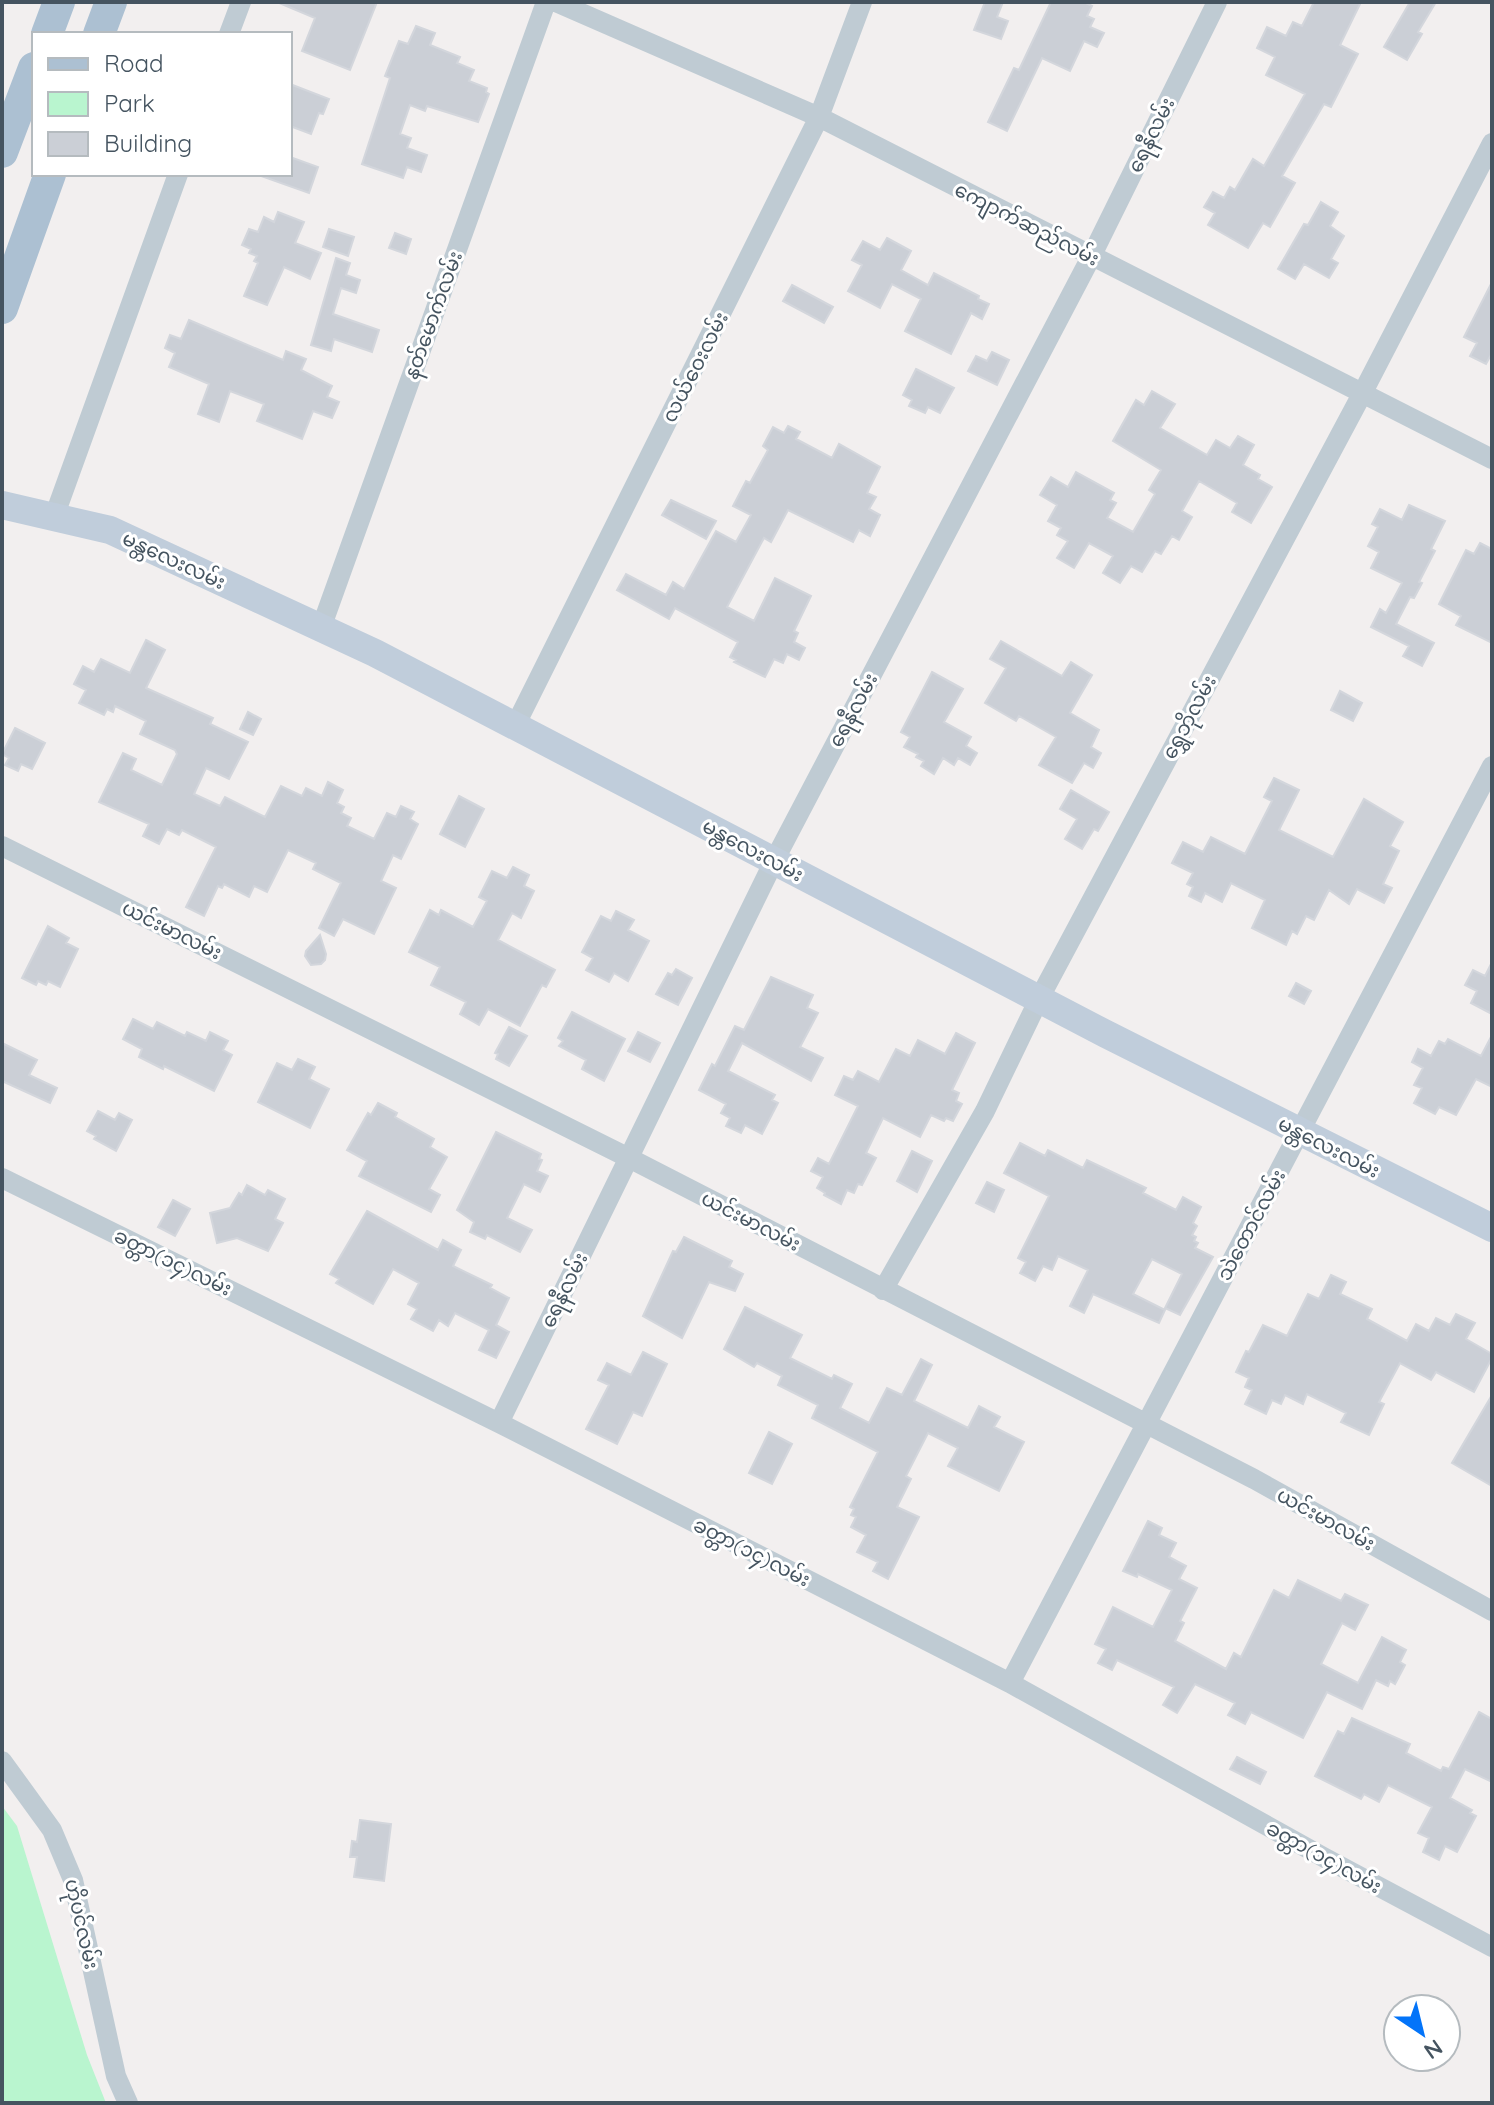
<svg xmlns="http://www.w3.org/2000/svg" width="1494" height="2105" font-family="Quicksand,'Noto Sans Myanmar',sans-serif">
<rect width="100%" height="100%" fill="#f2efef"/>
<path fill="#b9f5cf" d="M2,1806L17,1826L87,2055L106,2103H2Z"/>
<path fill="#cbcfd6" stroke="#d3d6dc" stroke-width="2" d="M277,2H377L350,70L302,51L315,18Z
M985,2H1003L997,17L1008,21L1001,39L974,30Z
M1051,2H1084L1092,6L1087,16L1094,19L1090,27L1104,33L1097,47L1084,41L1070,71L1042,58L1007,131L988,122L1014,68L1019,70Z
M1314,2H1361L1340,45L1358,54L1331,107L1324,104L1282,176L1295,183L1270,227L1263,223L1248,248L1208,225L1215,213L1204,207L1213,192L1224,198L1230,187L1235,190L1253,159L1264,166L1305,94L1266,75L1275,57L1257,48L1267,27L1286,36L1293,22L1302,26Z
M1410,2H1436L1418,32L1422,34L1407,60L1384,47Z
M416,26L435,33L430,45L460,57L457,63L474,70L469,81L487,88L486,92L489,94L478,122L427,106L425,111L410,105L400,134L411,138L407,148L427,155L421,172L407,167L403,178L362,164L390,78L385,76L399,41L408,44Z
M290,84L329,99L323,114L319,113L311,134L290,126Z
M290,157L318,167L309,193L261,176L262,174H290Z
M1321,202L1338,212L1330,226L1344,236L1331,259L1338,263L1329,278L1304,264L1295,279L1278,269L1304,224L1308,225Z
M278,212L304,222L295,243L321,253L310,279L284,267L267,305L244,296L258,263L254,261L257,256L249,253L251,249L242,245L249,229L258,232L264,217L274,222Z
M329,229L354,237L348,256L323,247Z
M395,233L411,239L406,254L389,248Z
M887,238L911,251L901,270L928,285L934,273L979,296L978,299L989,304L982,319L971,313L951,354L905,331L921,299L892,284L880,308L848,291L862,265L852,260L863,241L880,250Z
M336,258L350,263L346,275L360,280L356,293L341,288L333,314L379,330L372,352L334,339L331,351L311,345Z
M1492,282V353L1486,364L1470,356L1477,343L1464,337Z
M792,285L833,307L824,323L783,301Z
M189,320L283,360L286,351L306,359L301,370L332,386L327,397L339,402L332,418L313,411L302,439L257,421L264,404L230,391L219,422L198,414L209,384L169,367L175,353L165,348L170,335L181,339Z
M992,352L1009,360L997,385L968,371L976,356L987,361Z
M916,369L954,388L940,413L928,407L925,413L909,406L912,400L903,395Z
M1152,391L1175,404L1160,428L1207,455L1216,440L1230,448L1238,436L1254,445L1243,465L1260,475L1258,479L1272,487L1251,523L1232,512L1237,503L1199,481L1182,511L1192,517L1179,540L1172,536L1161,554L1155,551L1142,572L1131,566L1120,583L1103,573L1113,556L1089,543L1074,568L1057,558L1068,541L1057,535L1061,528L1048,521L1057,505L1040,495L1051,477L1068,487L1076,472L1114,493L1110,500L1116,503L1107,518L1133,532L1155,494L1149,490L1161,470L1113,441L1136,400L1144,405Z
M788,426L800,432L796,439L832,458L839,444L880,467L867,493L876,497L869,509L880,515L870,536L859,530L853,542L788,510L771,542L764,538L727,607L754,621L775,578L811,596L794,631L798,633L794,642L805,648L799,660L787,654L783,663L774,659L765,677L734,662L736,660L730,657L738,642L675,608L669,619L617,590L626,574L666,595L673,582L684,589L716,531L736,542L751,515L733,506L746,481L750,483L768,450L763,446L773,427L784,433Z
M671,500L716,521L706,539L662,515Z
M1409,505L1445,521L1431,549L1435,551L1419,582L1422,583L1414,598L1410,597L1396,624L1434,643L1422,666L1403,656L1409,646L1371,627L1380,609L1386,613L1402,583L1371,568L1379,552L1368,546L1378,527L1372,524L1380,509L1402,520Z
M1480,543L1492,549V643L1456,625L1461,616L1439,604L1466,550L1474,554Z
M146,640L165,650L146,688L213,718L210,724L248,742L229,779L206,768L194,794L220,806L225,797L265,817L281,786L302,796L306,788L322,796L328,782L343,790L337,803L344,807L341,813L351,818L347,826L374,839L387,813L396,817L401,806L414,812L410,819L418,824L401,859L393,855L381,881L396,888L374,934L343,919L334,936L319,928L341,883L313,869L316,863L288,850L267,892L254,886L249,897L224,884L222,888L218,886L204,916L186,907L216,847L182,830L179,835L167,829L159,844L143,836L149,824L99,802L123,753L136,759L131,770L162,785L177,754L175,750L140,734L146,721L115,706L113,712L107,709L104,715L79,703L86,690L74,684L83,666L94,672L101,659L130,673Z
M1001,641L1062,676L1071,662L1092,675L1070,713L1099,730L1091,747L1101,753L1093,768L1084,763L1072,783L1039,765L1056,737L1019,716L1016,721L985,703L1006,668L990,659Z
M932,672L963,689L944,722L971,737L966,746L977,753L970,765L958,758L954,765L943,758L934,774L921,766L924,761L916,757L918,754L904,747L910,737L901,732Z
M1340,691L1362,703L1353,721L1331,710Z
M248,712L261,719L253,735L240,729Z
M15,728L45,743L32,769L21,764L18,771L5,765L9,758L2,754Z
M1274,778L1299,790L1279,830L1333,857L1364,799L1403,822L1390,846L1399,851L1383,884L1392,888L1384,903L1357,889L1349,904L1329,890L1314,920L1306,916L1297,934L1292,931L1286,945L1252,928L1265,900L1231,883L1222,902L1205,893L1201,902L1189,896L1193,887L1187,884L1193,873L1172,863L1183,842L1203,852L1211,837L1245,854L1272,801L1264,797Z
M1071,790L1109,812L1098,831L1094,829L1082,849L1065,839L1077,819L1060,809Z
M459,796L484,809L465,847L440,834Z
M513,867L529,875L524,886L534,891L521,918L512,913L498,940L555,970L546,987L542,985L520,1026L488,1009L479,1025L460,1014L466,1002L431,985L440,967L409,952L430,910L439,915L441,910L473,927L487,901L479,897L492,871L507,878Z
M616,911L634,920L628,930L649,941L628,981L614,973L609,982L586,970L593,958L582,952L601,916L611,921Z
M48,926L69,938L66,943L78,949L60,987L48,981L46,985L38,981L36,985L22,978Z
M320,935L326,954L325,960L321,964L311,965L305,956L306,951Z
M1492,962V1014L1471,1003L1477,991L1465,985L1473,970L1485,976Z
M676,969L692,978L678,1005L656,994L668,973L672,975Z
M771,977L813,995L807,1008L818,1013L800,1047L823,1058L811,1081L742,1043L728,1071L775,1095L772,1100L778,1103L762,1134L745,1125L741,1133L726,1126L730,1118L721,1113L726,1104L699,1090L712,1064L715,1066L735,1026L744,1030Z
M1296,983L1311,991L1304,1004L1289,996Z
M572,1012L625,1039L604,1081L582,1069L586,1060L559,1046L563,1041L558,1038Z
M133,1019L153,1029L157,1022L185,1036L187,1032L206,1041L210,1032L228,1041L223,1050L232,1055L214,1091L164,1066L163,1069L139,1057L142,1049L123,1039Z
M509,1027L527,1036L509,1066L496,1059L498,1054L495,1053Z
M638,1032L660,1043L650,1062L628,1051Z
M956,1033L975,1043L952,1090L959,1093L956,1101L962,1104L953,1121L946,1118L944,1121L931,1115L920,1137L883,1118L866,1153L876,1158L862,1185L858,1184L854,1193L847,1190L841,1204L824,1195L825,1193L817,1188L823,1177L811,1171L818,1158L829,1164L858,1106L835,1095L844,1076L853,1080L858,1071L879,1082L896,1049L910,1056L918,1040L945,1054Z
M1492,1035V1087L1476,1079L1456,1115L1439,1107L1435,1114L1414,1103L1422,1088L1414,1085L1423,1068L1412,1062L1418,1049L1431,1056L1439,1041L1445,1044L1448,1039L1481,1056Z
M2,1043L37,1060L29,1075L57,1088L50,1103L2,1081Z
M298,1059L315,1067L309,1079L329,1089L310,1128L258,1102L277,1063L292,1070Z
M378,1103L397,1113L395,1117L434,1139L430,1147L447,1157L429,1189L440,1195L431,1212L359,1176L367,1161L347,1150L368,1113L371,1115Z
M98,1111L115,1120L119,1113L132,1120L116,1151L94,1139L96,1136L87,1131Z
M496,1132L541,1154L539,1159L542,1160L537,1171L548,1176L540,1192L524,1184L507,1218L532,1230L520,1252L487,1235L485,1239L470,1232L474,1222L457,1210Z
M1020,1143L1045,1156L1048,1150L1083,1168L1087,1160L1146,1188L1143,1193L1176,1210L1183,1197L1201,1207L1193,1223L1197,1226L1192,1235L1196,1237L1194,1241L1198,1243L1195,1248L1213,1257L1180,1315L1165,1308L1182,1274L1152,1259L1133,1294L1165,1310L1159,1323L1093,1294L1084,1313L1070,1306L1088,1270L1058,1256L1052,1270L1043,1266L1035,1281L1020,1273L1026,1262L1018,1258L1049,1196L1004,1173Z
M912,1151L932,1161L917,1192L897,1181Z
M987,1182L1004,1190L994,1212L976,1203Z
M247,1185L265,1195L268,1190L285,1199L275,1219L283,1223L268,1251L237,1238L217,1243L210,1213L230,1208L239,1193L242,1195Z
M173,1200L190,1209L175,1236L158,1227Z
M367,1211L438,1250L443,1240L461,1250L453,1266L492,1285L490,1288L509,1298L496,1325L509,1332L496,1358L479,1350L489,1330L455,1313L448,1326L439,1320L433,1331L411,1319L417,1309L408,1304L419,1283L393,1269L373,1304L336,1283L339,1279L330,1274Z
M684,1237L732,1261L729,1267L743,1274L735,1291L709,1282L682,1338L643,1316L673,1251L676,1252Z
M1331,1275L1346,1282L1340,1294L1372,1309L1367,1319L1407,1341L1416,1324L1429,1331L1436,1318L1450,1325L1456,1314L1475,1323L1466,1339L1492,1354V1358L1474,1392L1436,1372L1431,1380L1400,1363L1379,1402L1384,1404L1369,1435L1341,1422L1346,1413L1307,1394L1303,1404L1285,1395L1281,1404L1272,1400L1266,1414L1245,1404L1252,1390L1245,1387L1249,1378L1236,1372L1246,1351L1249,1352L1263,1325L1287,1336L1308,1294L1319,1299Z
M745,1307L802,1335L790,1358L832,1379L834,1375L852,1384L840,1408L869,1423L887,1388L902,1395L921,1359L932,1365L914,1401L968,1428L979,1406L1000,1417L994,1427L1024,1442L999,1491L948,1466L958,1448L928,1433L906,1476L911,1479L897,1507L919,1517L888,1579L873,1571L878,1562L857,1552L866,1535L851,1527L856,1517L851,1515L854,1509L850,1507L878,1452L812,1418L818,1405L778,1385L782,1376L757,1363L754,1367L724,1349Z
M643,1352L667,1364L642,1416L633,1412L617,1444L586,1429L609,1385L598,1380L607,1363L631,1375Z
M1492,1395V1486L1452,1463Z
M769,1432L792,1444L772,1484L749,1473Z
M1148,1521L1162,1528L1159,1535L1176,1543L1169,1557L1186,1566L1179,1579L1197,1588L1180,1621L1184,1623L1175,1641L1226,1669L1234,1653L1241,1657L1274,1590L1289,1598L1298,1580L1341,1601L1345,1594L1368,1605L1355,1630L1342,1623L1321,1664L1358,1683L1382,1637L1406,1650L1400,1662L1405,1665L1395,1684L1390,1681L1388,1686L1376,1680L1362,1709L1327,1692L1303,1738L1251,1712L1245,1724L1228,1715L1235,1703L1195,1684L1177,1713L1163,1705L1174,1687L1117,1660L1112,1670L1098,1663L1106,1649L1095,1644L1113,1607L1153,1627L1172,1590L1138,1574L1137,1577L1123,1571Z
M1479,1712L1492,1719V1782L1465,1769L1450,1798L1472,1810L1470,1813L1476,1816L1457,1852L1445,1846L1439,1860L1423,1852L1429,1838L1418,1833L1432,1807L1388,1785L1379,1802L1364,1794L1361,1799L1315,1776L1338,1731L1344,1734L1352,1718L1410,1744L1406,1753L1441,1771L1443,1767L1449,1769Z
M1237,1757L1266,1772L1260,1784L1230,1769Z
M360,1820L391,1824L384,1881L354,1877L357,1857H350L352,1841L357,1842Z"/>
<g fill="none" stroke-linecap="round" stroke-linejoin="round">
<path stroke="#bfcbd3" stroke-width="20" d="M556,2L819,117L1492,459
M229,34L241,2
M54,517L178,174
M321,628L546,2
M515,726L819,117L862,2
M2,846L629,1158L1254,1479L1492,1611
M2,1178L499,1423L1010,1683L1325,1858L1492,1947
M883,1290L985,1111L1039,999L1362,394L1492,143
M499,1423L774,861L1091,257L1217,2
M1010,1683L1492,766
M2,1761L52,1830L73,1880L116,2076L128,2103"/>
<path stroke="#c0cddb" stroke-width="28" d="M2,505L110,530L375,653L1106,1034L1492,1228"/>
<path stroke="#acc0d2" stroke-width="32" d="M47,34L59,2
M99,34L111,2
M2,152L34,68
M2,308L50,174"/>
</g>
<g text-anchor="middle" stroke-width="6" stroke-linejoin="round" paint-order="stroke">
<g font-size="20" fill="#455460" stroke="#fff">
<text transform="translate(1151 135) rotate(-64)" y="7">ရေနီလမ်း</text>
<text transform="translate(1027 224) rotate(27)" y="7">ကျောက်ဆည်လမ်း</text>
<text transform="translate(433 315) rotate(-70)" y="7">နတ်မောက်လမ်း</text>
<text transform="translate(695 367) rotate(-63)" y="7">လယ်ဝေးလမ်း</text>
<text transform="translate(174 560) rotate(25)" y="7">မန္တလေးလမ်း</text>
<text transform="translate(853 710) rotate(-62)" y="7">ရေနီလမ်း</text>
<text transform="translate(1189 717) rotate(-62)" y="7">ရွှေဘိုလမ်း</text>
<text transform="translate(753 850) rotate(28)" y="7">မန္တလေးလမ်း</text>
<text transform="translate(172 930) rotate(26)" y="7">ယင်းမာလမ်း</text>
<text transform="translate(1329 1147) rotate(27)" y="7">မန္တလေးလမ်း</text>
<text transform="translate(751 1221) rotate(27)" y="7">ယင်းမာလမ်း</text>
<text transform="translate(1251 1225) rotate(-62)" y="7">သဲတောင်လမ်း</text>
<text transform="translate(173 1262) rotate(26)" y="7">ခတ္တာ(၁၄)လမ်း</text>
<text transform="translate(564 1290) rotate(-64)" y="7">ရေနီလမ်း</text>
<text transform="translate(1326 1519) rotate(29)" y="7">ယင်းမာလမ်း</text>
<text transform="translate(752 1552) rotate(27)" y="7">ခတ္တာ(၁၄)လမ်း</text>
<text transform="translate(1324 1857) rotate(29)" y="7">ခတ္တာ(၁၄)လမ်း</text>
<text transform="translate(82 1924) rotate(77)" y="7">ဟိုပင်လမ်း</text>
</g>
</g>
<rect width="1494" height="2105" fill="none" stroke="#455460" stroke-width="8"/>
<rect x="32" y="32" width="260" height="144" fill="#ffffff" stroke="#b5bbbf" stroke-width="2"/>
<rect x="48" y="58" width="40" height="12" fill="#acc0d2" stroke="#b5bbbf" stroke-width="2"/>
<text x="104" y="72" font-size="24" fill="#455460">Road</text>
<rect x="48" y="92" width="40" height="24" fill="#b9f5cf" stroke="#b5bbbf" stroke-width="2"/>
<text x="104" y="112" font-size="24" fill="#455460">Park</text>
<rect x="48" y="132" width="40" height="24" fill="#cbcfd6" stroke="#b5bbbf" stroke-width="2"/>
<text x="104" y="152" font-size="24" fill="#455460">Building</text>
<g transform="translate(1422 2033) rotate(145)"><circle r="38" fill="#ffffff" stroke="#b5bbbf" stroke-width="2"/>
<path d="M0-6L14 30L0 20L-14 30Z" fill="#0374f9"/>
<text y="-12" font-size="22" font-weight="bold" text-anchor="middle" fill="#455460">N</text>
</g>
</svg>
